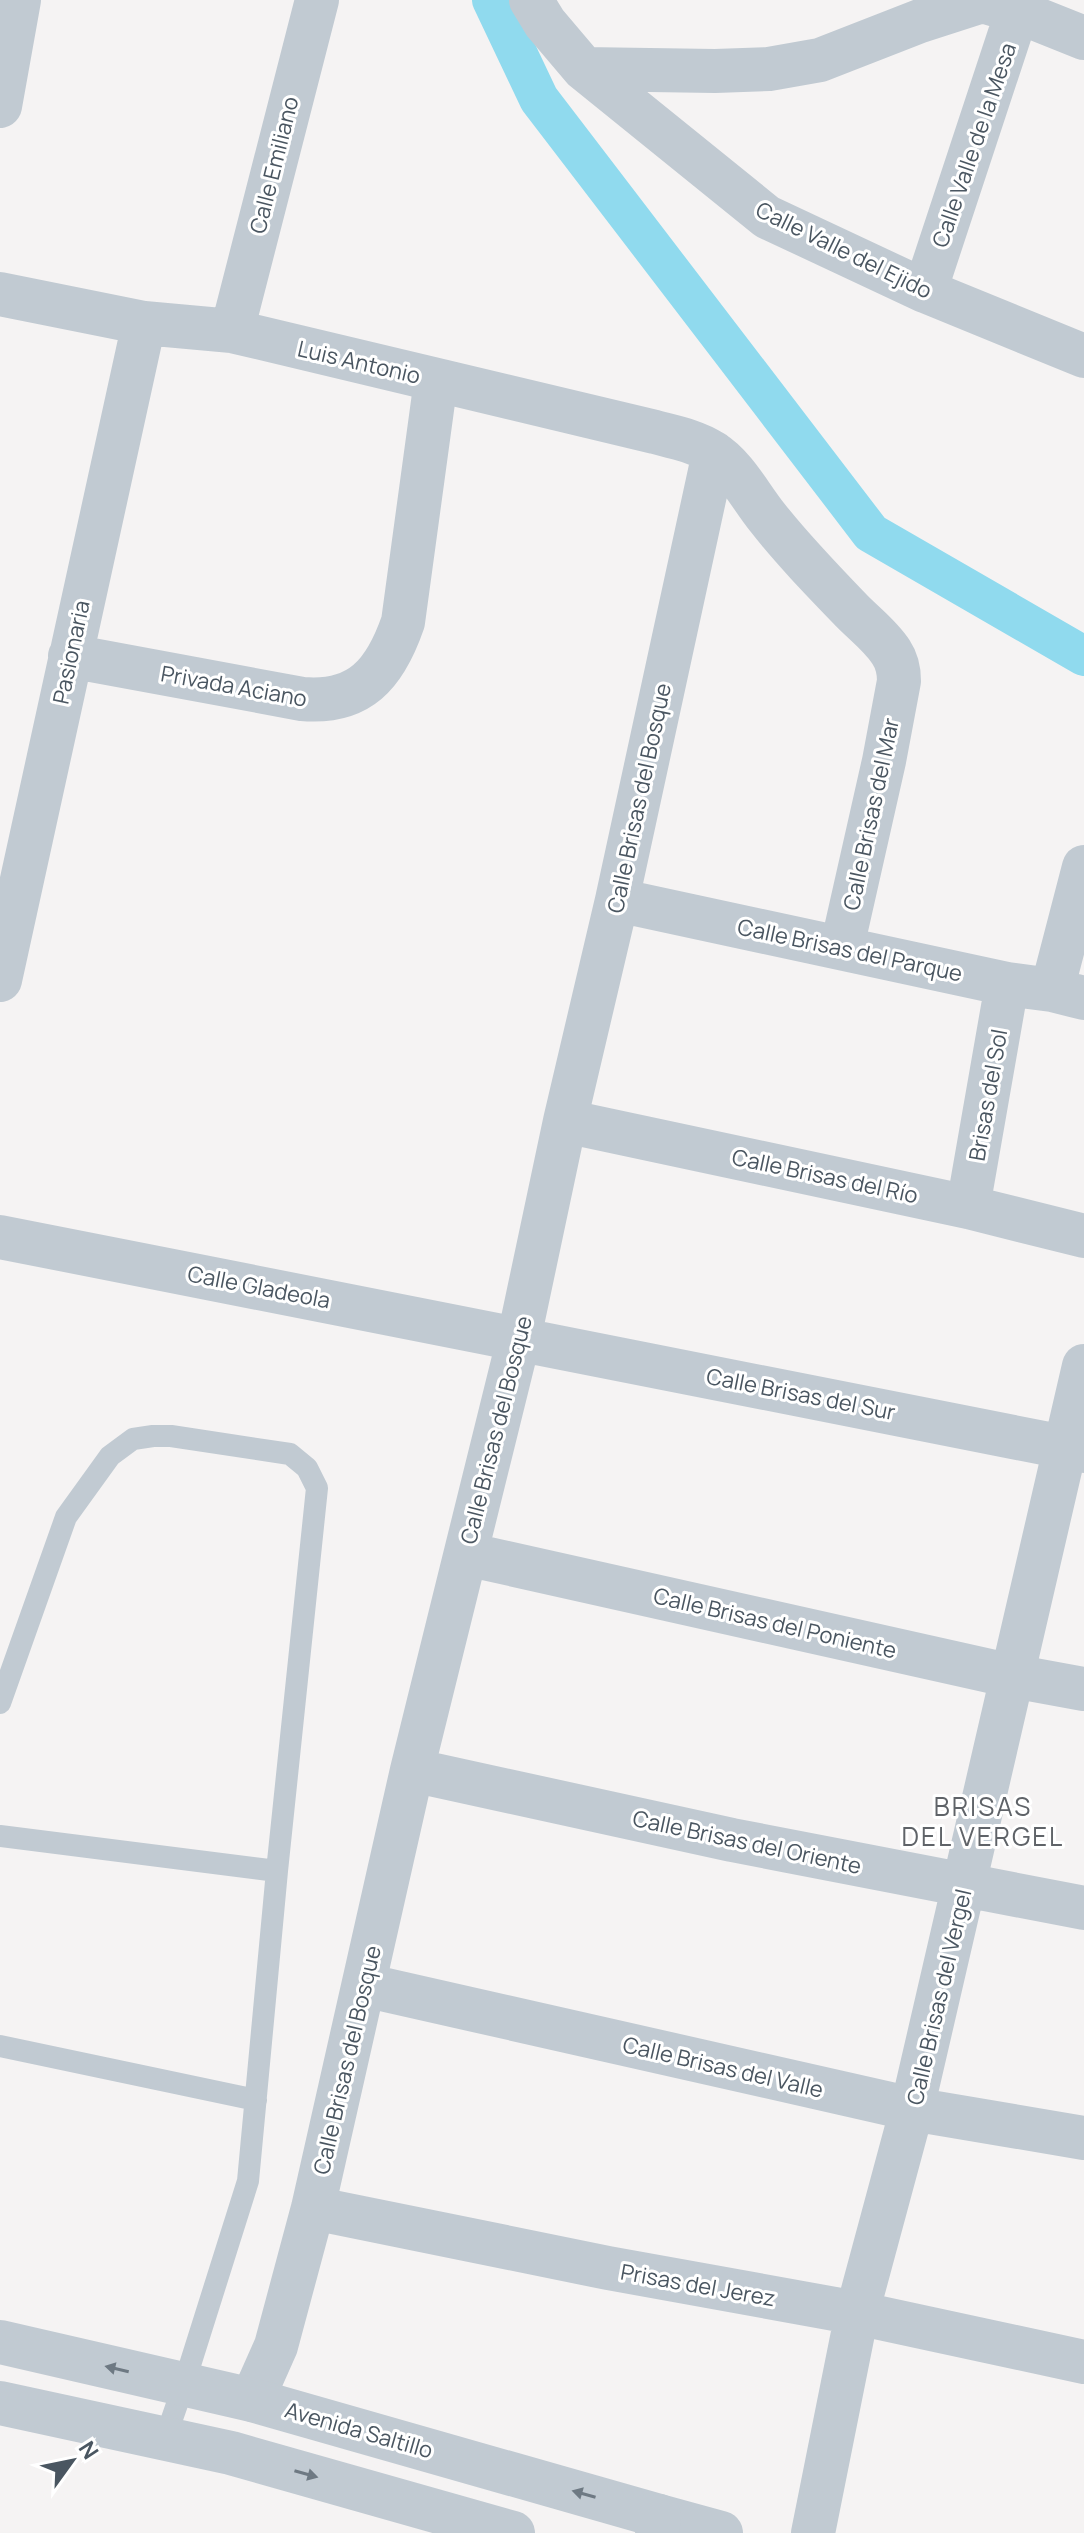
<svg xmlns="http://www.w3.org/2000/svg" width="1084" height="2533" font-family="Manrope,sans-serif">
<rect width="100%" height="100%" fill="#f5f3f3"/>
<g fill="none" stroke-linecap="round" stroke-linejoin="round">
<path stroke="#90daee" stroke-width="40" d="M492,0L539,99L871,533L1084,656"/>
<path stroke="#c1cad2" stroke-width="22" d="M0,1703L66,1517L110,1456L133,1439L153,1436H171L290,1454L307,1468L317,1488L277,1871L248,2181L184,2384L165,2439
M0,1836L277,1871
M0,2046L256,2100"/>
<path stroke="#c1cad2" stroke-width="44" d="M531,0L545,23L584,69L767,217L925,291L1084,356
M584,69L715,71L769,69L820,60L920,21L982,1L1019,12L1084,38
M0,106L19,0
M925,291L1021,0
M0,294L144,323L232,331L655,432C674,437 695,441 712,452C736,467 750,496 767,517C792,549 821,579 849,608C863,623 880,635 891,652C897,661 899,671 899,681L884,761L842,947
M232,331L317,0
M70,656L302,699C360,704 385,674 403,622L436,380
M617,900L1007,984L1052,990L1084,998
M0,980L144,323
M1052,990L1084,867
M565,1121L968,1207L1084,1236
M968,1207L1007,984
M0,1237L1084,1451
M466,1554L1012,1676L1084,1689
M412,1770L732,1840L1084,1908
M364,1985L912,2109L1084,2138
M313,2208L608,2268L857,2313L1084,2362
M252,2400L276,2346L313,2208L412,1770L519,1338L565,1121L617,900L714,453
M659,2516L721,2533
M813,2533L857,2313L912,2109L1084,1366"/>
<path stroke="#c1cad2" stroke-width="44" d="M0,2342L252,2400L659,2516L657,2533
M0,2403L231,2453L513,2533"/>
</g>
<defs><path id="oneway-solid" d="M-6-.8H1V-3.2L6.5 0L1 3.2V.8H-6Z" transform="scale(2)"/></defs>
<g fill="#6e7983">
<use href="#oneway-solid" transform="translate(117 2369) rotate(-167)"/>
<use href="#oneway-solid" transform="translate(306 2474) rotate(16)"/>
<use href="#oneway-solid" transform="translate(584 2494) rotate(-164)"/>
</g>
<g text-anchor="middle" stroke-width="6" stroke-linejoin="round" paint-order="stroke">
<g font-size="22" fill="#4a5661" stroke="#fff">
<text transform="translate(974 145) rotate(-71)" y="8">Calle Valle de la Mesa</text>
<text transform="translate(274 165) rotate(-76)" y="8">Calle Emiliano</text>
<text transform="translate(844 250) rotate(26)" y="8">Calle Valle del Ejido</text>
<text transform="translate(359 362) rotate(13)" y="8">Luis Antonio</text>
<text transform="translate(71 652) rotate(-78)" y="8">Pasionaria</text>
<text transform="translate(234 686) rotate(10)" y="8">Privada Aciano</text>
<text transform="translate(639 798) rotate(-78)" y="8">Calle Brisas del Bosque</text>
<text transform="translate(871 814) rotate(-78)" y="8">Calle Brisas del Mar</text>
<text transform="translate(850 950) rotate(12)" y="8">Calle Brisas del Parque</text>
<text transform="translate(988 1095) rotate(-80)" y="8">Brisas del Sol</text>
<text transform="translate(825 1176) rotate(12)" y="8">Calle Brisas del Río</text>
<text transform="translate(259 1287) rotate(11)" y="8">Calle Gladeola</text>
<text transform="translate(801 1394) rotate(11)" y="8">Calle Brisas del Sur</text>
<text transform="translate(496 1430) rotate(-76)" y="8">Calle Brisas del Bosque</text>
<text transform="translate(775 1623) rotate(13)" y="8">Calle Brisas del Poniente</text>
<text transform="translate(747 1842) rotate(12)" y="8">Calle Brisas del Oriente</text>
<text transform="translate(939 1997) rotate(-77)" y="8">Calle Brisas del Vergel</text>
<text transform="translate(347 2060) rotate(-77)" y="8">Calle Brisas del Bosque</text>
<text transform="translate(723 2067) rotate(13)" y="8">Calle Brisas del Valle</text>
<text transform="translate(698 2285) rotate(10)" y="8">Prisas del Jerez</text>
<text transform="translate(359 2430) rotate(16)" y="8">Avenida Saltillo</text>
</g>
<g font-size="26" letter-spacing="2" fill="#5f6368" stroke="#fff">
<text x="983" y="1816">BRISAS<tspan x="983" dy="30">DEL VERGEL</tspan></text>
</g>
</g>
<g transform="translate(72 2461) rotate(57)" stroke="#ffffff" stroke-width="6" paint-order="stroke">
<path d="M0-6L14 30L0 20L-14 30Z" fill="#4a5661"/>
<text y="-12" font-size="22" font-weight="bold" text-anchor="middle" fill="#4a5661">N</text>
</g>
</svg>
